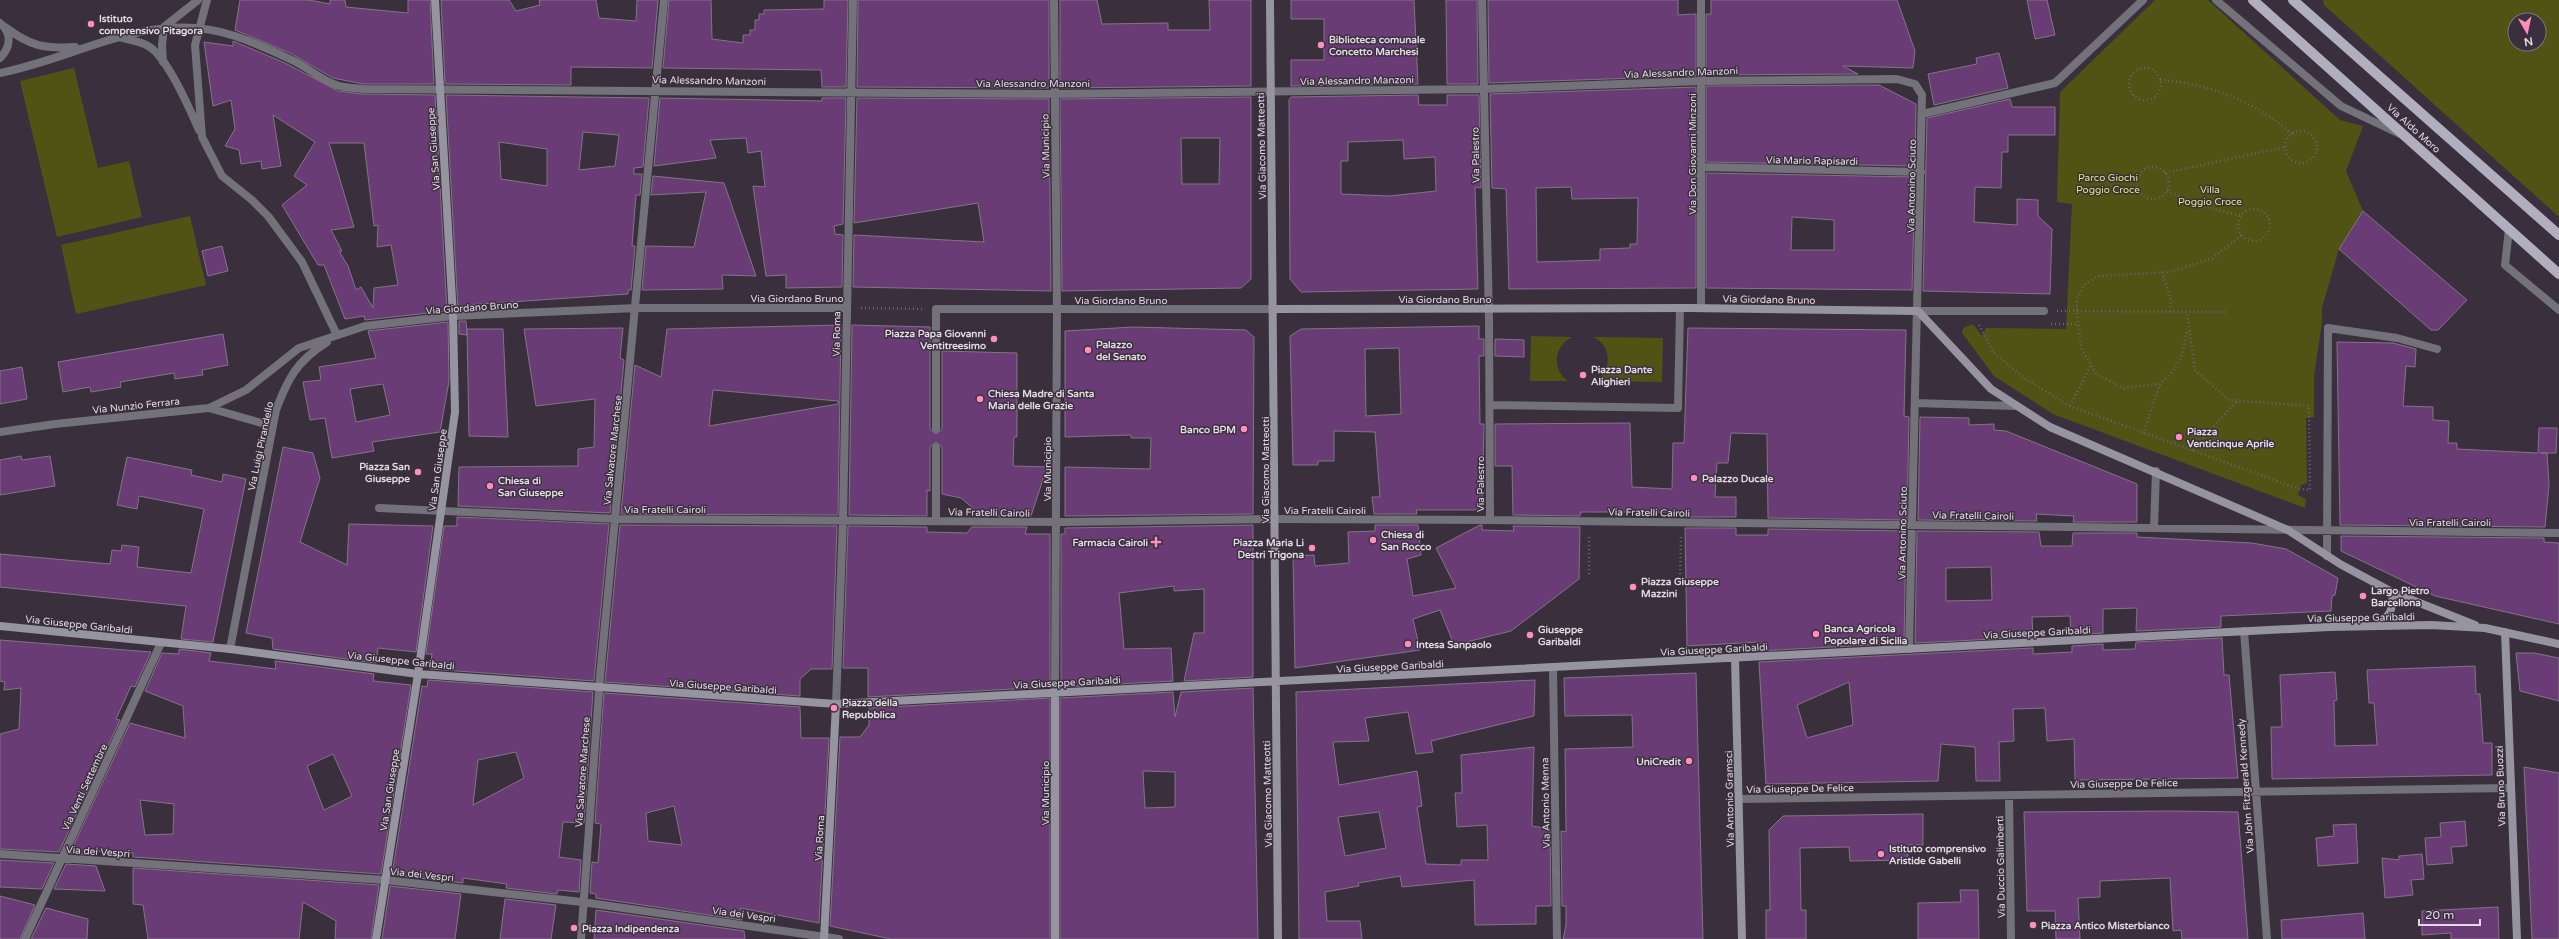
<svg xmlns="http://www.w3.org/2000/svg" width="2559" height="939" font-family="'Varela Round',sans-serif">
<rect width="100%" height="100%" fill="#3a2f3d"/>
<path fill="#505313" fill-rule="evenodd" d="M2155,0H2208L2340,120L2363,126L2346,171L2363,211L2339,249L2322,308V323L2314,375V417L2306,418L2307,483L2301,485L2298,495L2306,499L2305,508L2053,414L1994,376L1962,333L1963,328L1973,324L1982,336L1986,328L2066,329L2072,204L2057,202L2060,92Z
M2323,0H2559V217L2324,5ZM2515,20H2539V44H2515Z
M74,68L98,168L129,161L142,217L57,237L20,81Z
M190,216L206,285L76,314L61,245Z
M1531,336L1572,337C1554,346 1551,369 1568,381H1530Z
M1593,337L1663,338L1662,382L1597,381C1612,369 1612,345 1593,337Z"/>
<path fill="#6a3c75" stroke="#827585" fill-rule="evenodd" d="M240,0H309L330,4V0H345L346,7L408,13V0H430L434,84H363L333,78L290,53L235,30Z
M441,0H509L516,11L540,5L539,0H596L599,18L636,21L637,0H658L652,68L571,67V85L445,84Z
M669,0H711L712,39L743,43V35H750V30H755V20H759V14H764V10L824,9V0H848L846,87H822L821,70L663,68Z
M858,0H1049V88L857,87Z
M1060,0H1097L1102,24L1168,23V30H1210L1209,0H1251V86L1060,88Z
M1291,0H1414L1418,84L1291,86V60H1324V19H1291Z
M1446,0H1477L1478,84H1447Z
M1488,0H1678V15L1696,14V76L1489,83Z
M1711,0H1897L1915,51L1913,68L1843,66L1858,74L1706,75V14H1711Z
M2027,0H2047L2055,35L2035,39Z
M233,41L285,63L338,91L363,94L435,95L447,311L365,320L364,316L345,319L324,265H318L282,205L307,185L294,176L315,142L273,115L281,166L262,169L261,161L241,164L239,150L225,146L235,129L231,100L213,106L204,42L233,46ZM329,143H364L374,226L378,225L377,247L391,245L398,285L374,288L373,308L361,287L356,290L348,266L339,251H342L331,230L354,227Z
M1999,53L2008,88L1934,105L1928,74L1977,64L1976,58Z
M1879,85L1916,104L1915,166L1706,162V86Z
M1696,87V288L1509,289L1506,189L1492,188L1490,94ZM1571,187L1572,199L1638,198L1637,244H1630V248L1600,249V260L1537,262L1536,188Z
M446,95L649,98L643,167L634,168V174H642L640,195H636L632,246H635L631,290H628V294L466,305V310H458ZM583,132L619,135L615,166L579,170ZM499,142L547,149V186L501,179Z
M1418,95L1419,105H1447V95H1479L1481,188L1475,187L1478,289L1301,292L1290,279L1289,100L1291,97ZM1403,140L1404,159L1435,157L1436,191L1389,196L1341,194V161H1348V142Z
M1251,97V279L1241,288L1062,291L1060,99ZM1181,138H1220L1219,184H1182Z
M660,98L822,101V98H846L843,224L834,226L835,234L843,235L842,287L786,288V275L766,276L753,186L765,187L761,151L748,153L746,138L710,140L716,158L654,166Z
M857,98L1049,99L1051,291L853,287L854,235L984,242L978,203L854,223Z
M2010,99L2012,107H2055V135H2008V152H2002L2001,188L1975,187L1974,222L2017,225V199L2038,200V216L2052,229L2050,294L1923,291L1927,118Z
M1706,173L1915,177L1912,290L1706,288ZM1792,217L1834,220V250H1791Z
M653,176L724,183L756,276L722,275L723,289L642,290L646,246L694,247L706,192L651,195Z
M2363,211L2467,300L2438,330H2431L2339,249Z
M222,246L228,271L208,276L202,251Z
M459,321H466L467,335L459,334Z
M448,322L449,381L440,432L372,442L374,451L332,458L325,418L310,420L303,382L321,380L319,367L376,358L368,331ZM383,384L390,415L356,422L350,389Z
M841,325L838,515L621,514L635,365L661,377L667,329ZM713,390L838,401V404L709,426Z
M852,325L930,327V429L936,434L942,429V351L1017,353V437H1014L1013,466L1047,467L1031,516H982L961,498L942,494V447L936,442L930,447V491L927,490V516L849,515Z
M1479,326V339H1484V356H1479L1480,424H1484L1482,510H1416L1417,514H1374L1372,497H1380L1375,432L1334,431V461H1318V465H1293L1290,336L1301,329ZM1399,348L1401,414L1366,416L1365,349Z
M1133,327L1246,330L1254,337L1253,514L1065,516V467L1150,469L1151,438H1131V435L1065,437V331Z
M623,328L620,358L624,360L610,513L458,506L459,467L578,466V449L594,447L595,399L536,406L524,329Z
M1688,328L1906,330L1904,416L1909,417L1907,520L1768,518L1767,434L1731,433L1728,463H1717L1715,497H1736V517H1685V512H1581L1580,516L1513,515L1512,466H1495V424L1630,423L1632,487L1672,489L1673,443H1684Z
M467,329H503L508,437L469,436Z
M223,334L228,365L202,370L203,375L175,379L174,373L120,382L121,387L91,392L90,387L63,392L58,362Z
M1495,339L1524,340V357L1495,356Z
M2337,342L2393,343L2416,349L2415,367L2406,366L2403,406L2433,407V420L2449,421L2448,443H2457V449L2538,453L2539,428H2557L2556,453H2540H2547L2549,485L2545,527L2340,525Z
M22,367L27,399L0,404V371Z
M1920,417L1969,418V425L1994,424V430L2006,431L2137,484V522H2073L2074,516L2036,514L2037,521L1918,520Z
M283,447L313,453L320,478L300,542L347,565L349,524L433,526L416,652L378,648L376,663L273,649L272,638L246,633Z
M21,456L22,460L50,456L55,486L0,495V460Z
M127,457L192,470L191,475L222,482L223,474L246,479L213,642L181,639L186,606L0,587V554L110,564L112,550L121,551L122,545L139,547L137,567L191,573L204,509L139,496L137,509L117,505Z
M457,517L609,524L594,681L430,669L432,654H426L444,526H457Z
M620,525L837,526L832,669H811L800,679V696L605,682Z
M1253,525V677L1184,681L1194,633H1204V589L1174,591V586L1119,593L1124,649L1171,648L1173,681L1061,687V534H1065V528Z
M1375,525H1418L1421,555L1407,559L1413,596L1456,588L1436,548L1480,525H1482V530L1514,531L1513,526L1580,527L1579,579L1511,631L1454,645L1440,610L1413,619L1420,650L1295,668L1293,556L1314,555L1315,566L1349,563L1348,532L1375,531Z
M848,526L927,527V532L967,533L972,527H1027L1025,534H1050V687L868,697V668H843Z
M1685,528H1736V535H1768V529L1906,531L1904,643L1758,651V642L1687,646Z
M1917,531L2039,532L2041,546H2072L2073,533H2137V537L2252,543L2286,549L2338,578L2335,595L2332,596L2331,611L2221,616V627L2136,631L2137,608L2103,609V633L2071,635L2070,616L2032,617L2033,637L1915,643ZM1991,567L1992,600L1946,601V568Z
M2341,536L2544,538V542L2559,543V624L2435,596L2341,551Z
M2222,638L2224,675H2229L2238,778L2075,780L2074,739L2047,741L2045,708L2013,709L2014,741L1999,742L2000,781H1976L1975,747L1941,744L1938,781L1766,784L1759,662L2033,648V654L2072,652V646L2103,644V650L2135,649L2136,642ZM1849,682L1853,725L1807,738L1797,705Z
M0,640L151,652L135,687L131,686L116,719L120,720L59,852L0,849V734L19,729L21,688L4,690L5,682L0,681Z
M179,649L211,653L209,661L276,669L275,661L374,674L373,681L411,685L381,874L133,857V853L90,851L92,855L70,853L130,723L185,738L183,706L145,691L162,653L179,654ZM333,754L352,796L324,810L307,766ZM140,800L174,804L173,834L145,835Z
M2516,653H2534L2559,658V701L2520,691Z
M2475,666L2476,694H2480L2483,743H2492V775L2272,779L2271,727H2282L2280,675L2335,672L2337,700L2334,701L2335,746L2377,745L2374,703H2369L2367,670Z
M1696,673L1703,939H1563L1566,925V906H1562L1561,831L1566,832L1565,749L1633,747L1632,715L1565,716L1564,678Z
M428,680L593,692L584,823L563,822L559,857L581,860L579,892L558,890L557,894L506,888L507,884L463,878V883L392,875L422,686L427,687ZM516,752L524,778L473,805L478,760Z
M1535,680L1534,716L1431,741L1433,752L1416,754L1408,712L1365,718L1369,741L1333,742L1339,785L1417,771L1422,806L1417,807L1426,864L1461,865V860H1488L1487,825L1457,827L1455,793H1462L1461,755L1534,747L1532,826L1550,829L1551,906H1536V924L1475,925L1474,880L1402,887L1400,876L1358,883L1359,886L1325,892L1327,921H1360L1362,939H1299L1296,692ZM1379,812L1386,848L1345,856L1338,817Z
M1253,688L1258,939H1060V698L1173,692L1175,717L1181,692ZM1143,771L1175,772V807L1145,808Z
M604,693L800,707L801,738H829L819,923L740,908L742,920L596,898V894L590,893L592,862L598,863L601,824L595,823ZM674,806L682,845L648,841L646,813Z
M1050,698V939H891L830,926L840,737H860L869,725V708Z
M2524,767L2559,773V939H2532Z
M2174,811L2238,812L2248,939H2182L2181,930L2173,931L2170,878L2100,881V897L2078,898L2080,939H2056L2055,911H2027L2024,812Z
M1923,814V845H1908V860L1850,861L1849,847L1800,848L1801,910H1806V939H1766V910H1770L1769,830L1783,816Z
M2465,821L2467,846L2451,847L2453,863L2427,865L2425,838L2441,837L2440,823Z
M2356,824L2358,863L2318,866L2316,838L2334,836L2333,825Z
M2422,854L2424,879L2411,880L2413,895L2385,898L2382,858L2399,860V856Z
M0,860L54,863L42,889L0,887Z
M66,864L96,866L105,891L54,889Z
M133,868L379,885L371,939H335L336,921L303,902L299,939H148L143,905L133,904Z
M390,886L461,894L455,939H382Z
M1960,890H1978L1979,939H1918V903L1961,902Z
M0,896L35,905L20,939H0Z
M505,899L556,905L551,939H500Z
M2498,907L2499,939H2451V933L2422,935V911Z
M46,908L88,919L87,939H31Z
M596,910L744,931L745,939H594Z
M2363,913L2365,939H2282L2281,920Z"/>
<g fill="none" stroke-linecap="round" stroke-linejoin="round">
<path stroke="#6d6370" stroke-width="2.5" stroke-dasharray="1 3" stroke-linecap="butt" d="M2129 84a16 16 0 1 1 32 0a16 16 0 1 1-32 0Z
M2160,80C2209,83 2256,102 2292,134
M2285 147a16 16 0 1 1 32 0a16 16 0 1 1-32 0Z
M2137 183a16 16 0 1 1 32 0a16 16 0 1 1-32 0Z
M2165,173L2285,147
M2167,191L2200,205L2241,216
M2238 225a16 16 0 1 1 32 0a16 16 0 1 1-32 0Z
M2162,272L2171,300L2170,312
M861,308L922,309
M2057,311L2227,312
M2051,324H2079
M1979,325L1994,353L2027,380L2070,406L2299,489L2310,490L2309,406L2229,400L2195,370L2187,312
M2187,332L2181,358L2172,372L2160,384L2124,388L2096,374L2081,347L2076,300L2084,285L2098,276L2170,272L2213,258L2242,235
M2070,406L2091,365
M2143,434L2160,384
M2192,450L2237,401
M1589,574V536
M1680,574L1681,536"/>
<path stroke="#73717a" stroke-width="8" d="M2216,0L2341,106L2400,134
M1922,114L2055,83L2143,0
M2509,229L2505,265L2559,310"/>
<path stroke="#73717a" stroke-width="8" d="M207,0L195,45L202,137L222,176L252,200L268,216L302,262L337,335
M1054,0L1057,310L1055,693
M1482,0L1489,320L1490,520
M0,23C12,33 11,47 0,58
M5,27C30,46 44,49 75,47
M119,37C128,40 140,41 148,46C167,56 190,110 199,130
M163,62L162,45L164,27L198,0
M0,73C81,57 150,8 235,36C255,43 276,52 294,61C308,68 322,80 336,85C344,88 355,88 363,89L1054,94L1483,89L1702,81L1897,79L1915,84L1922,95L1909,649
M1702,167L1921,172
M1701,308V0
M1918,311H2044
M1915,403L2015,406
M1490,405L1678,408L1680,308
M209,408L246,390L299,348L365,326L453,316L637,308H846
M936,429V309H1274
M0,432L55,424L209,408L272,426
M379,508L616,519L1065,522L1275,519L1490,520L2559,533
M936,521V447
M2154,528L2156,471
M2327,556L2328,328L2397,338L2437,349
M2244,631L2267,939
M230,649L276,410C288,378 297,361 327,342
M1553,667L1557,939
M836,704L843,520L853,0
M2009,795L2011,939
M1739,799L2510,788
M0,854L385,880L582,902L839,939
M25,939L161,643
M581,939L600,677L664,0"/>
<path stroke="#9694a1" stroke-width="8" d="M1270,0L1278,939
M1274,309L1689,308L1918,311L1991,389L2050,427L2288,530L2340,564L2392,592L2475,625
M0,626L230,649L418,674L836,704L2329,627L2431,625L2485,628L2559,644
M2375,626C2390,616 2394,610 2392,592
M2505,632L2517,939
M1735,658L1742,939
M1055,693V939
M376,939L418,674L455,412L453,316L435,0
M824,939L836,704"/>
<path stroke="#b1aebf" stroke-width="10" d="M2253,0L2559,274
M2293,0L2559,235"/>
</g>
<g fill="#ff8eba" stroke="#3a2f3d" stroke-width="1.5">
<circle cx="91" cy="24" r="4"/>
<circle cx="1321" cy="45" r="4"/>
<circle cx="994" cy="339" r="4"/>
<circle cx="1088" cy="350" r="4"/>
<circle cx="1583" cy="375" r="4"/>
<circle cx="980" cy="399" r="4"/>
<circle cx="1244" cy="429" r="4"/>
<circle cx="2179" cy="437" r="4"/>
<circle cx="418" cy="472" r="4"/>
<circle cx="1694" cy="478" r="4"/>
<circle cx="490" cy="486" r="4"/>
<circle cx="1373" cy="540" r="4"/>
<path d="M1154 536h4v4h4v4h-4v4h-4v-4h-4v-4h4z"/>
<circle cx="1312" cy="548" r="4"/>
<circle cx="1633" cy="587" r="4"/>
<circle cx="2363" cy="596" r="4"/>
<circle cx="1816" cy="634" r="4"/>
<circle cx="1530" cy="635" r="4"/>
<circle cx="1408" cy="644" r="4"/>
<circle cx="834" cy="708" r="4"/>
<circle cx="1689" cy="761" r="4"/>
<circle cx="1881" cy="854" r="4"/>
<circle cx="2033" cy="925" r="4"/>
<circle cx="574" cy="928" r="4"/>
</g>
<g text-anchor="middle" stroke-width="3" stroke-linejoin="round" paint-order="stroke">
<g font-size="10" font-weight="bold" fill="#e2dae3" stroke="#3a2f3d" text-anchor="start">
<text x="99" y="22">Istituto<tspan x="99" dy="12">comprensivo Pitagora</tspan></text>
<text x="1329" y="43">Biblioteca comunale<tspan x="1329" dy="12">Concetto Marchesi</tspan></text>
<text x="986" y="337" text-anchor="end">Piazza Papa Giovanni<tspan x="986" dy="12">Ventitreesimo</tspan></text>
<text x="1096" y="348">Palazzo<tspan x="1096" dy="12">del Senato</tspan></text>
<text x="1591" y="373">Piazza Dante<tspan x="1591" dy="12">Alighieri</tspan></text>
<text x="988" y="397">Chiesa Madre di Santa<tspan x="988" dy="12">Maria delle Grazie</tspan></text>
<text x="1236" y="433" text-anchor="end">Banco BPM</text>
<text x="2187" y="435">Piazza<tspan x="2187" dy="12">Venticinque Aprile</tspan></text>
<text x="410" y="470" text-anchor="end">Piazza San<tspan x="410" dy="12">Giuseppe</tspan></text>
<text x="1702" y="482">Palazzo Ducale</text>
<text x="498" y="484">Chiesa di<tspan x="498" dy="12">San Giuseppe</tspan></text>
<text x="1381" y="538">Chiesa di<tspan x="1381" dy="12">San Rocco</tspan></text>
<text x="1148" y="546" text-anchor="end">Farmacia Cairoli</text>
<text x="1304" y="546" text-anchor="end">Piazza Maria Li<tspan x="1304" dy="12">Destri Trigona</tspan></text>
<text x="1641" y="585">Piazza Giuseppe<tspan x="1641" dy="12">Mazzini</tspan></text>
<text x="2371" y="594">Largo Pietro<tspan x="2371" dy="12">Barcellona</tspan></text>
<text x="1824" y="632">Banca Agricola<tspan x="1824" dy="12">Popolare di Sicilia</tspan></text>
<text x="1538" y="633">Giuseppe<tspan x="1538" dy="12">Garibaldi</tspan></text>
<text x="1416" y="648">Intesa Sanpaolo</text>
<text x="842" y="706">Piazza della<tspan x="842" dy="12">Repubblica</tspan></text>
<text x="1681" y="765" text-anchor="end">UniCredit</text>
<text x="1889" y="852">Istituto comprensivo<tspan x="1889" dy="12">Aristide Gabelli</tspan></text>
<text x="2041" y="929">Piazza Antico Misterbianco</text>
<text x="582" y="932">Piazza Indipendenza</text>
</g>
<g font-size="10" fill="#e2dae3" stroke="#3a2f3d">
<text transform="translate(1681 72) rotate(-2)" y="4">Via Alessandro Manzoni</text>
<text transform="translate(709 80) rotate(1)" y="4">Via Alessandro Manzoni</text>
<text transform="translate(1357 80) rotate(-1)" y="4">Via Alessandro Manzoni</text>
<text x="1033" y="87">Via Alessandro Manzoni</text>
<text transform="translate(2414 128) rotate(42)" y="4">Via Aldo Moro</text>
<text transform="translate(1045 146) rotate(-91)" y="4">Via Municipio</text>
<text transform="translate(1261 146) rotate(-91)" y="4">Via Giacomo Matteotti</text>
<text transform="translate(433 149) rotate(-94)" y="4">Via San Giuseppe</text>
<text transform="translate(1692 154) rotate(-90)" y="4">Via Don Giovanni Minzoni</text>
<text transform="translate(1475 155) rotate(-91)" y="4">Via Palestro</text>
<text transform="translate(1812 160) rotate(1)" y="4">Via Mario Rapisardi</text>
<text transform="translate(1911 186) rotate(-89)" y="4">Via Antonino Sciuto</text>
<text x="797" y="302">Via Giordano Bruno</text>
<text x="1445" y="303">Via Giordano Bruno</text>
<text transform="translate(1769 299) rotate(1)" y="4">Via Giordano Bruno</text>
<text x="1121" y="304">Via Giordano Bruno</text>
<text transform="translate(472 307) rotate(-4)" y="4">Via Giordano Bruno</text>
<text transform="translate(836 334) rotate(-89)" y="4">Via Roma</text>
<text transform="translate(136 405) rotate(-6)" y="4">Via Nunzio Ferrara</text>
<text transform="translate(260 446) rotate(-78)" y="4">Via Luigi Pirandello</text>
<text transform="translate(612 450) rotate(-84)" y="4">Via Salvatore Marchese</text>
<text transform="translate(1047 469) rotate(-90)" y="4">Via Municipio</text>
<text transform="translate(437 470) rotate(-82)" y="4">Via San Giuseppe</text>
<text transform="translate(1265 470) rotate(-90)" y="4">Via Giacomo Matteotti</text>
<text transform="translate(1480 484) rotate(-90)" y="4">Via Palestro</text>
<text x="665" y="513">Via Fratelli Cairoli</text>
<text x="1325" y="514">Via Fratelli Cairoli</text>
<text transform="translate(989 512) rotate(1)" y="4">Via Fratelli Cairoli</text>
<text transform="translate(1649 512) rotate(1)" y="4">Via Fratelli Cairoli</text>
<text transform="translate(1973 515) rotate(1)" y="4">Via Fratelli Cairoli</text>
<text x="2450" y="526">Via Fratelli Cairoli</text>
<text transform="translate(1902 533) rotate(-89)" y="4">Via Antonino Sciuto</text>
<text transform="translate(2361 617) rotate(-1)" y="4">Via Giuseppe Garibaldi</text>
<text transform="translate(79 624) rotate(6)" y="4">Via Giuseppe Garibaldi</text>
<text transform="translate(2037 632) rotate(-3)" y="4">Via Giuseppe Garibaldi</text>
<text transform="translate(1714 649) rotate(-3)" y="4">Via Giuseppe Garibaldi</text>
<text transform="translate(401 660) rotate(6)" y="4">Via Giuseppe Garibaldi</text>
<text transform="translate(1390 666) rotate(-3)" y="4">Via Giuseppe Garibaldi</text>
<text transform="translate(1067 682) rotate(-3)" y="4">Via Giuseppe Garibaldi</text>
<text transform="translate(723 686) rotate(4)" y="4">Via Giuseppe Garibaldi</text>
<text transform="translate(582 772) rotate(-86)" y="4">Via Salvatore Marchese</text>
<text transform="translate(2124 783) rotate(-1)" y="4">Via Giuseppe De Felice</text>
<text transform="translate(2245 786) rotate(-94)" y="4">Via John Fitzgerald Kennedy</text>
<text transform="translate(2500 786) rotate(-92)" y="4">Via Bruno Buozzi</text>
<text transform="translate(84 787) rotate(-65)" y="4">Via Venti Settembre</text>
<text transform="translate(1800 788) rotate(-1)" y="4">Via Giuseppe De Felice</text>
<text transform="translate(389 790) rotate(-81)" y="4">Via San Giuseppe</text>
<text transform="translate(1045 793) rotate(-90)" y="4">Via Municipio</text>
<text transform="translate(1267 794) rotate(-91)" y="4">Via Giacomo Matteotti</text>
<text transform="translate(1729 799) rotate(-91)" y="4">Via Antonio Gramsci</text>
<text transform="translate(1545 803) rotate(-91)" y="4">Via Antonio Menna</text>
<text transform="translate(819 838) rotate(-87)" y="4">Via Roma</text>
<text transform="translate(98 851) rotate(4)" y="4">Via dei Vespri</text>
<text transform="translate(2000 867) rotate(-91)" y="4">Via Duccio Galimberti</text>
<text transform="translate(422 874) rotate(6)" y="4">Via dei Vespri</text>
<text transform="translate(744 914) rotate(8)" y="4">Via dei Vespri</text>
</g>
<g font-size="10" fill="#e2e97a" stroke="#3a2f3d">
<text x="2108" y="181">Parco Giochi<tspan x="2108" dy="12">Poggio Croce</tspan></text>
<text x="2210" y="193">Villa<tspan x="2210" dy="12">Poggio Croce</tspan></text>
</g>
</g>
<g transform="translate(2527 32) rotate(171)"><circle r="19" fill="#3a2f3d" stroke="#7d737f"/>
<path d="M0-3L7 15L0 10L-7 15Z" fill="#ff8eba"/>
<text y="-6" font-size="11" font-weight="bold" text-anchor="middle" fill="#e2dae3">N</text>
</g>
<path d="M2419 919v6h61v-6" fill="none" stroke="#e2dae3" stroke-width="2"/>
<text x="2425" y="919" font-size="12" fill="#e2dae3" stroke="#3a2f3d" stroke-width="3" paint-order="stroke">20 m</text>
</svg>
